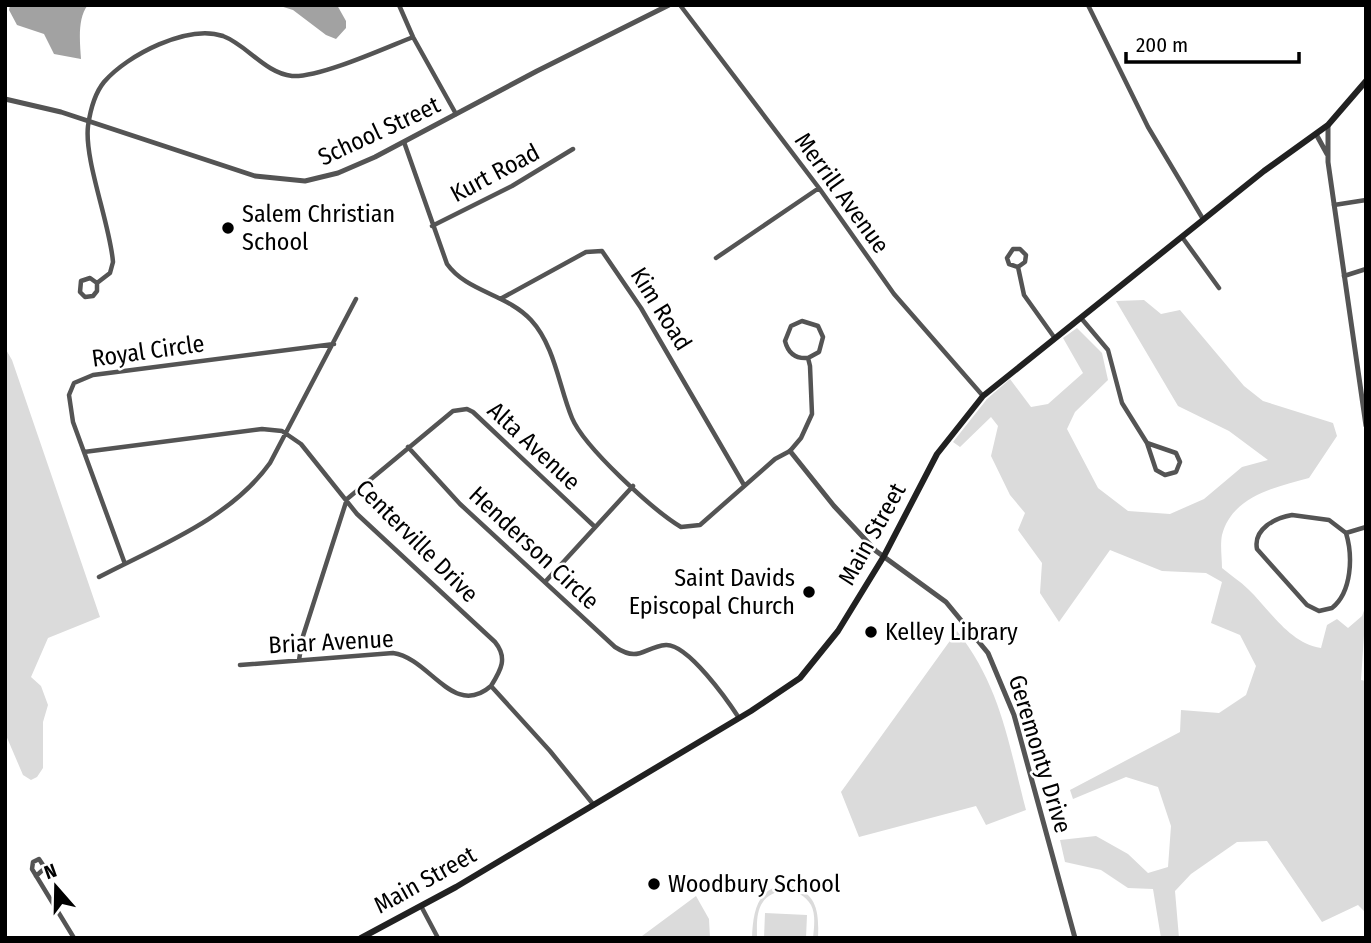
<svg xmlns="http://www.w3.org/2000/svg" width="1371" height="943" font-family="'Fira Sans Condensed',sans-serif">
<rect width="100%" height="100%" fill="#fff"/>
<path fill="#dbdbdb" d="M1144,300L1161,314L1180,310L1244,386L1263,401L1333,423L1337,436L1309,478C1276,487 1232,496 1222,535C1220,545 1222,558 1222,568C1230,575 1240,581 1248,589C1270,610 1289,643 1321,648L1327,625L1337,619L1348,628L1362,616L1366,605L1361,680L1366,681L1365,912L1358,905L1322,922L1267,841L1237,842L1191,874L1175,891L1179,938H1161L1153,889L1128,888L1101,870L1065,862L1060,840L1096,836L1128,854L1148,873L1168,867L1171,826L1158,787L1126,777L1073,799L1070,790L1180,732L1181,710L1219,713L1246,695L1256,666L1240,635L1211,623L1222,582L1206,573L1162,571L1110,550L1059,622L1040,593L1042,563L1018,530L1025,513L1010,495L991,456L998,426L991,417L960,447L953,442L987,399L1010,379L1031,407L1048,404L1083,373L1063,338L1077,328L1102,353L1108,380L1075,412L1067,429L1098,488L1128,511L1170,514L1204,499L1242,467L1268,460L1229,431L1178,406L1116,301Z
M5,348L12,360L100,617L48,638L31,677L41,686L48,705L43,722V768L37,777L31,780L23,775L5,733Z
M957,631C1001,687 1008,742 1026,810L986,825L976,806L859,837L841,792Z
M792,886C818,894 819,914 818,938H813C814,927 816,915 811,905C800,886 771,886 761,905C756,915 757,927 757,938H752C753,910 758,883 792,886Z
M696,896L709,919L710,938L642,936Z
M765,913L807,915L806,938H764Z"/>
<path fill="#a2a2a2" d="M10,5H88C77,18 80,43 81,59L54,54L44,34L17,25L9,10Z
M277,5H337L346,21V28L336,39L326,35L293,10Z"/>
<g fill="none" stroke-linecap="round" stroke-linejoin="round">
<path stroke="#545454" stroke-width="4.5" d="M399,5L413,37L456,114
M680,5L819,188L894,294L983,396
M1088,5L1148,127L1203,219
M404,142L447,264C467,292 507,294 531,320C555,346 559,387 572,418C584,447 654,511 681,527L700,525L775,459L790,451L801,438L812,414L810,366L808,358C796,359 788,353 785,341L791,326L802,321L818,326L823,337L819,352L808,358
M1334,205L1366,200
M432,226L512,186L573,149
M1182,237L1219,288
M716,258L819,188
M1018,267L1009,264L1007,258L1013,249H1020L1026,255L1025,262L1018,267L1024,295L1054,337
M1344,276L1366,269
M97,283V291L93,296L85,297L80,292L81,281L90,278L97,283L110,273L113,262C110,224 84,160 88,126C90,112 95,93 104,82C127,55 188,24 223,36C247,45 265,73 292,76C319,78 385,48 413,37
M502,298L586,252L602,251L641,308L744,485
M1081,318L1108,350L1122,403L1147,443L1156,470L1165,475L1176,472L1180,462L1176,453L1147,443
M408,447L460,504L615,647C640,663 643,647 666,645C688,644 728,701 739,718
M84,452L262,429L282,431L301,444L357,514L495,642C508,658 501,670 491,686L550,751L593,804
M1292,515L1329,520L1346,533C1353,556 1352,592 1332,608L1319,611L1307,605L1257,549C1253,529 1275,518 1292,515Z
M1346,533L1366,527
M125,564L73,422L69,395L74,383L93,375L334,344
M99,577C158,546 230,519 270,463L356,299
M545,582L633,486
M299,660L303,636L347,499L453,411L467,409L473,412L595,527
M240,665L393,653C430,658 453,719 491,686
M36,876L45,868L39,859L33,862L32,869L74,938
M421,906L438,938"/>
<path stroke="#545454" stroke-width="5" d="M5,99L61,112L255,176L305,181L338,173L375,157L537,71L669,5
M1328,125V162L1366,426
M1316,134L1327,154
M790,451L834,506L876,551L946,602L988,653L1014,715L1075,938"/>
<path stroke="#212121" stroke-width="6" d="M361,938L456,887L751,711L800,678L838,631L884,556L937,454L983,396L1264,171L1328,125L1366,81"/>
</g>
<g fill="#000" stroke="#fff" stroke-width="2.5">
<circle cx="228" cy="228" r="7"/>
<circle cx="809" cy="592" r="7"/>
<circle cx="871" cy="632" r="7"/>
<circle cx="654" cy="884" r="7"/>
</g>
<g text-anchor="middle" stroke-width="5" stroke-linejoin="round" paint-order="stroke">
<g font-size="24" fill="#000" stroke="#fff">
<text transform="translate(379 131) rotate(-25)" y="8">School Street</text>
<text transform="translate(495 173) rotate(-28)" y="8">Kurt Road</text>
<text transform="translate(842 193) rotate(54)" y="8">Merrill Avenue</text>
<text transform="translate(661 309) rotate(58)" y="8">Kim Road</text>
<text transform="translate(148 351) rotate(-8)" y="8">Royal Circle</text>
<text transform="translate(534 446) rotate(43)" y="8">Alta Avenue</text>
<text transform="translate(872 534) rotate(-61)" y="8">Main Street</text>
<text transform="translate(417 541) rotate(45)" y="8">Centerville Drive</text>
<text transform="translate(534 548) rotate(43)" y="8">Henderson Circle</text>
<text transform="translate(331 642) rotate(-3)" y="8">Briar Avenue</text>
<text transform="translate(1040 754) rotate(73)" y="8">Geremonty Drive</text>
<text transform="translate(425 880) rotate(-29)" y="8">Main Street</text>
</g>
<g font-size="24" fill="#000" stroke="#fff" text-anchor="start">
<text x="242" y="222">Salem Christian<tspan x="242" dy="28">School</tspan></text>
<text x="795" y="586" text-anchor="end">Saint Davids<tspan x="795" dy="28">Episcopal Church</tspan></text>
<text x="885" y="640">Kelley Library</text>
<text x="668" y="892">Woodbury School</text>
</g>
</g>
<rect width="1371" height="943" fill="none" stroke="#000000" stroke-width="14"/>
<g transform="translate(56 887) rotate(340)" stroke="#ffffff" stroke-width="5" paint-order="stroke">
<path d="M0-5L12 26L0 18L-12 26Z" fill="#000000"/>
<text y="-10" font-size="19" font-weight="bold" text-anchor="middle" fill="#000000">N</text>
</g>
<path d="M1126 52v10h173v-10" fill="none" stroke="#000000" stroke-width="3.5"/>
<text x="1136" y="52" font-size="21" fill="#000000" stroke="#ffffff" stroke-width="5" paint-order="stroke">200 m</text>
</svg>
